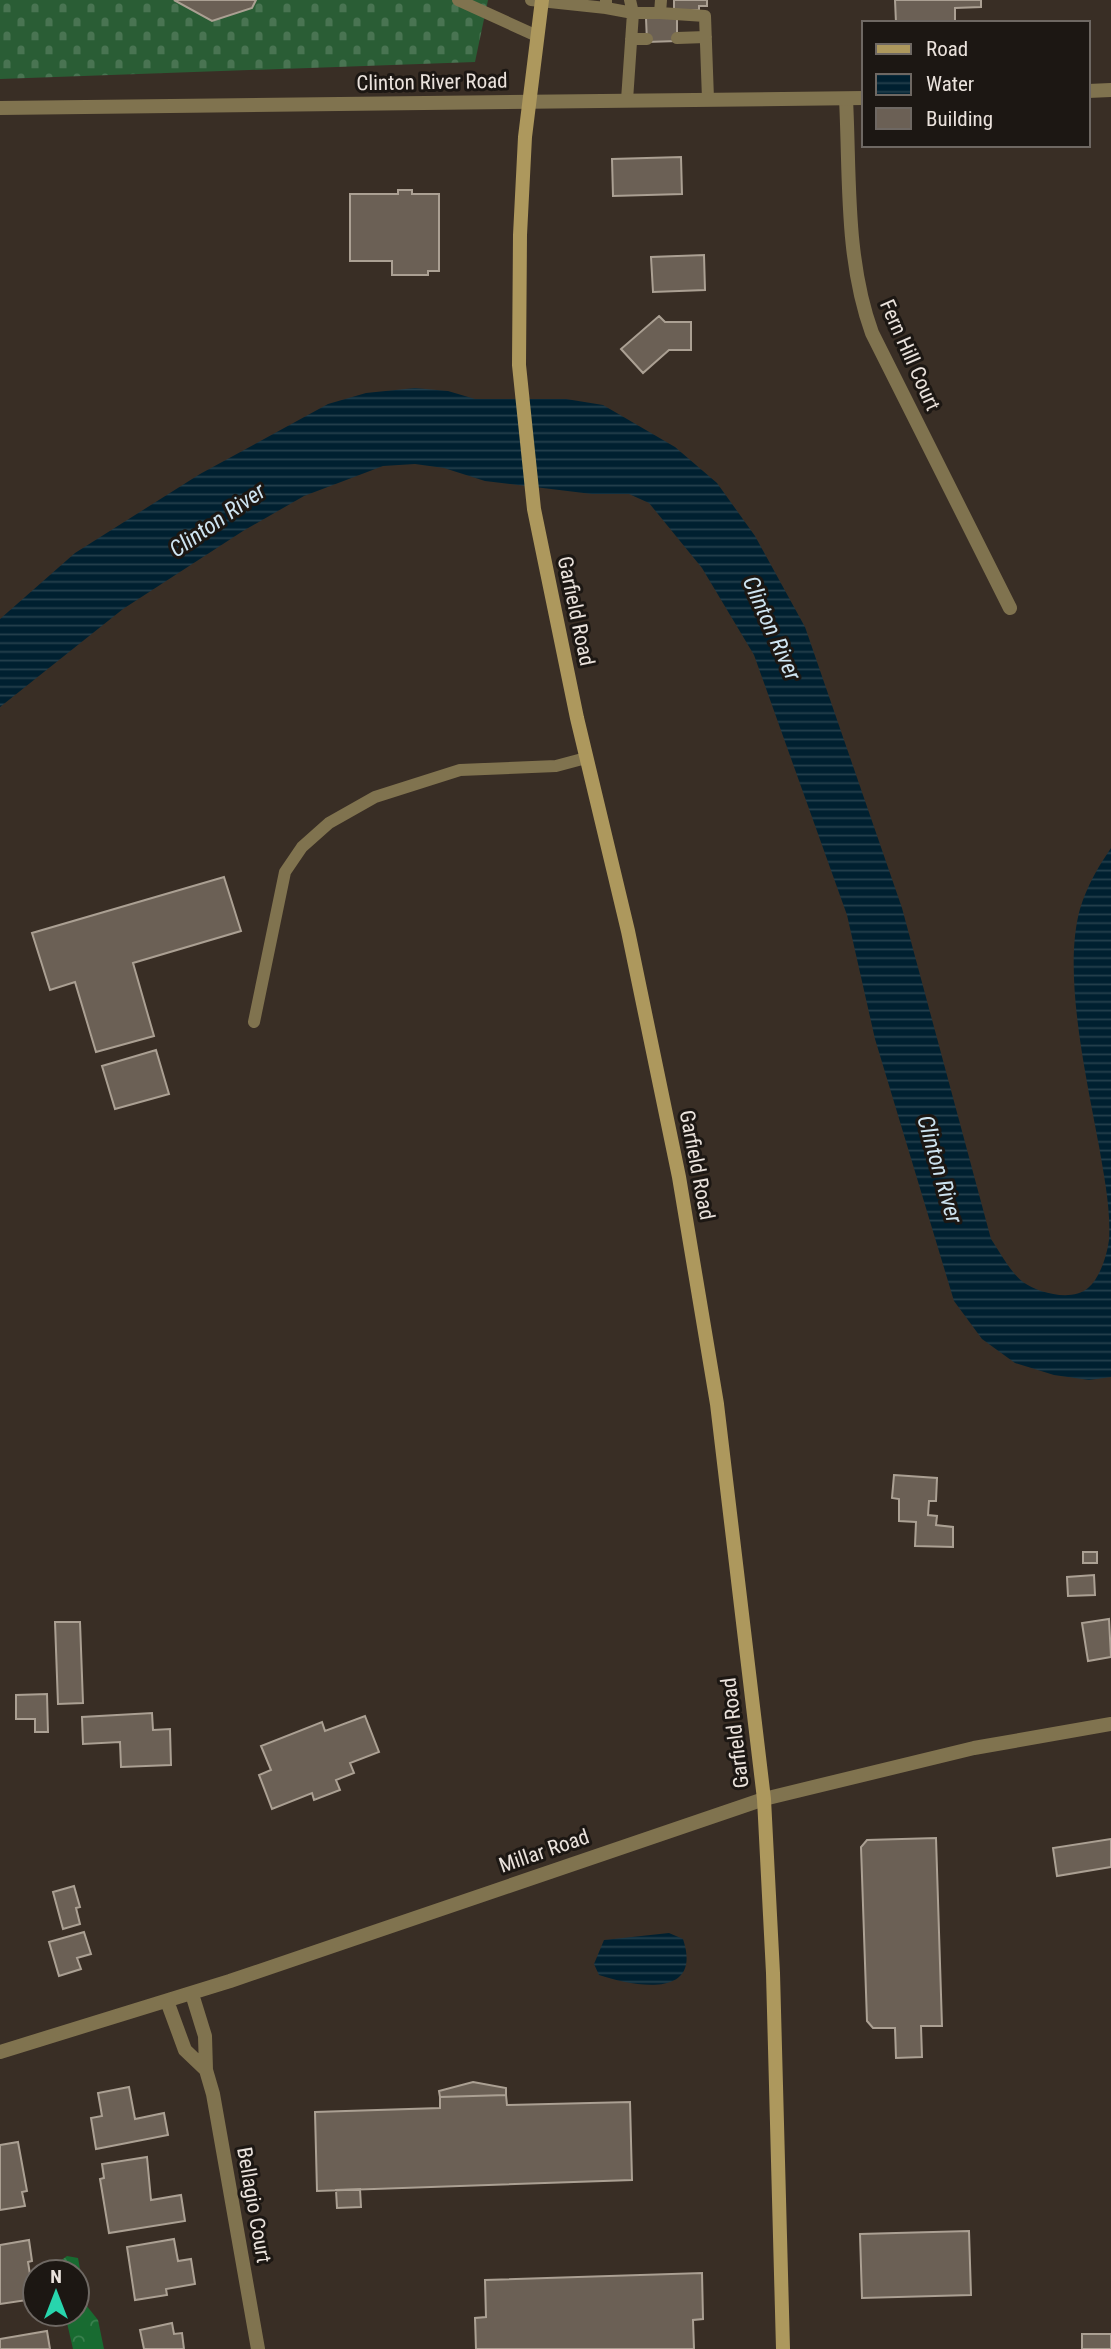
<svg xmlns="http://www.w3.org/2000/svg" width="1111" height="2349" font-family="'Roboto Condensed',sans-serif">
<defs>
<pattern id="forest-crowns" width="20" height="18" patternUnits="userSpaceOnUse" patternTransform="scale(1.75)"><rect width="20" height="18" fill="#186b31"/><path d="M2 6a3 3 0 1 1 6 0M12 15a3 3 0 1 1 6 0" fill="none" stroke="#3a804e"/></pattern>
<pattern id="cemetery-stones" width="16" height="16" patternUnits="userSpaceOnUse" patternTransform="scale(1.75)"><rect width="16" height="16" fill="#2a5d35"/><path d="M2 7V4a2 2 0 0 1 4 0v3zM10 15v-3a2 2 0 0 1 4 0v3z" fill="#497452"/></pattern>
<pattern id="water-rules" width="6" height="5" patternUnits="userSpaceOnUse" patternTransform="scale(1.75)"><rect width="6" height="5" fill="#002030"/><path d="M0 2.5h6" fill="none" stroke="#25404d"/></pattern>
</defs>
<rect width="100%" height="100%" fill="#392e25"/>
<path fill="url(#forest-crowns)" d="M67,2256L78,2258L82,2280L90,2291L86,2305L98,2320L104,2349H73L65,2314H77V2272H59V2262Z"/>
<path fill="url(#cemetery-stones)" d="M0,0H488L475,62L0,79Z"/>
<path fill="url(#water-rules)" d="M415,388L448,391L475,399H566L603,405L675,447L717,483L755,536L805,627L902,908L991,1239C1000,1252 1010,1272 1023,1282C1038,1293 1072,1302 1088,1288C1100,1278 1107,1255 1109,1240C1111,1209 1104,1176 1099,1146C1087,1080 1062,973 1080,909C1087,886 1098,867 1111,848V1377L1089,1380L1054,1375L1015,1363L982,1339L954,1301L875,1039L847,915L754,655L702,568L649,503L629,494H592L485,481L444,468L415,464L383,466L304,496L243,531L123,609L0,707V619L75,553L200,474L328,404L366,393Z
M669,1933L683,1939C703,1999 635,1987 599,1975L594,1964L604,1940Z"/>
<path fill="#6b6055" stroke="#aba093" stroke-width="2" d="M174,0H256L252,8L212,21Z
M674,0H707V6H699V10L674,11Z
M895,0H981V7L955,8V21L896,23Z
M646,18H677V41L647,42Z
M681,157L682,194L613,196L612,159Z
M398,190H412V194H439V271H428V275H392V261H350V194H398Z
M704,255L705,290L653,292L651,257Z
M659,316L665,322H691V350H669L643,373L621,349Z
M224,877L241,931L133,963L154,1036L96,1052L75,982L50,990L32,933Z
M156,1050L169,1094L115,1109L102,1066Z
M156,1050L169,1094L115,1109L102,1066Z
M894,1475L937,1478L936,1501H929L928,1515L937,1516L936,1525L953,1527V1547L915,1546L916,1522L899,1521V1499L892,1498Z
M1083,1552H1097V1563H1083Z
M1094,1575L1095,1595L1068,1596L1067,1577Z
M1109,1619L1111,1657L1088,1661L1082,1623Z
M55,1622H80L83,1703L58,1704Z
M47,1694L48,1732H35V1719H16V1695Z
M152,1713L153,1730L170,1729L171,1765L121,1767L120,1742L83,1744L82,1717Z
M365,1716L379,1752L350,1763L354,1773L336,1780L340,1790L314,1800L312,1793L272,1809L259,1775L271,1770L261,1746L322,1722L325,1731Z
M936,1838L942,2026H921L922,2057L896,2058L895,2028H873L867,2021L861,1847L867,1840Z
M1111,1839V1867L1057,1876L1053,1848Z
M74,1886L80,1907L76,1908L80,1924L63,1929L53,1892Z
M84,1932L91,1954L77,1958L81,1969L59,1976L49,1942Z
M473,2082L506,2088V2095L440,2097L439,2091Z
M129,2087L135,2119L164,2113L168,2135L96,2149L91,2118L102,2116L98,2093Z
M506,2095L507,2105L630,2102L632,2180L317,2191L315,2112L440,2108V2097Z
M18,2142L27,2191L22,2192L25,2206L0,2210V2145Z
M147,2157L151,2200L181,2195L185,2221L109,2233L100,2179L104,2178L102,2164Z
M360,2189L361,2207L337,2208L336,2190Z
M969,2231L971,2295L862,2298L860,2234Z
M174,2239L178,2261L191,2259L195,2284L166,2289L167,2295L135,2300L127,2247Z
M29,2240L32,2261L28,2262L34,2299L0,2304V2245Z
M702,2273L703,2319L693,2320L694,2349H476L475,2318L486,2317L485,2280Z
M172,2323L174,2334L182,2333L184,2349H144L140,2330Z
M47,2331L50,2349H0V2339Z
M1082,2334H1111V2349H1082Z"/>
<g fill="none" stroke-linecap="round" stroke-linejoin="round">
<path stroke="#80734f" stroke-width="12" d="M458,0L537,36
M531,0L606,8V0
M661,0L660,13L705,16L708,99
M606,8L633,13L630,0
M677,38L706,37
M631,39H647
M627,100L633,13H660
M254,1022L285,872L302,847L329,823L375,797L460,770L556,766L586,758"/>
<path stroke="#80734f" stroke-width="14" d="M846,99C850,176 845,259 872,333L1010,608
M192,1994L205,2036L206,2070L213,2094L258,2349
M167,2001L185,2050L206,2070
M0,2052L230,1981L764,1799L974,1748L1111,1724"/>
<path stroke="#80734f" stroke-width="14" d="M1088,91L1111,90
M0,108L864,98"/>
<path stroke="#ad985d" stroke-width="14" d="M542,0L525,137L520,235L519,365L534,509L577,718L628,931L679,1177L717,1404L764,1799L773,1973L783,2349"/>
</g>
<g text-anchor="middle" stroke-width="6" stroke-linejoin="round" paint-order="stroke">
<g font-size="21" fill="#eae2dc" stroke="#1c1713">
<text transform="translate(432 82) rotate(-1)" y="7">Clinton River Road</text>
<text transform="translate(910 355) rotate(66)" y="7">Fern Hill Court</text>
<text transform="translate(576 611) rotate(78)" y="7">Garfield Road</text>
<text transform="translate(697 1165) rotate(79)" y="7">Garfield Road</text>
<text transform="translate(735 1733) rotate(-97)" y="7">Garfield Road</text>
<text transform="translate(544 1851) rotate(-19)" y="7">Millar Road</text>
<text transform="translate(254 2205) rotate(80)" y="7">Bellagio Court</text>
</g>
<g font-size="23" font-style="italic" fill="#cee4f1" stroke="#1c1713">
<text transform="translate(217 520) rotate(-35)" y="8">Clinton River</text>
<text transform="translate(772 628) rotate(66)" y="8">Clinton River</text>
<text transform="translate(940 1169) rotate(74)" y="8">Clinton River</text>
</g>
</g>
<rect x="862" y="21" width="228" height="126" fill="#1c1713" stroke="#6e6863" stroke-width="2"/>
<rect x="876" y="44" width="35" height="10" fill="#ad985d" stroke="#6e6863" stroke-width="2"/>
<text x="926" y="56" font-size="21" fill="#eae2dc">Road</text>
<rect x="876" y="74" width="35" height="21" fill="url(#water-rules)" stroke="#6e6863" stroke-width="2"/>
<text x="926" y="91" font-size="21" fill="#eae2dc">Water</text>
<rect x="876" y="108" width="35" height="21" fill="#6b6055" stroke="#6e6863" stroke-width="2"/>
<text x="926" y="126" font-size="21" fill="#eae2dc">Building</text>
<g transform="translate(56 2293)"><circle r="33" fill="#1c1713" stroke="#6e6863" stroke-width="2"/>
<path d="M0-5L12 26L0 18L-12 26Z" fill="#28d5ad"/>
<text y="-10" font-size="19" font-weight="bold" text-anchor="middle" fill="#eae2dc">N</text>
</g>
</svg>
